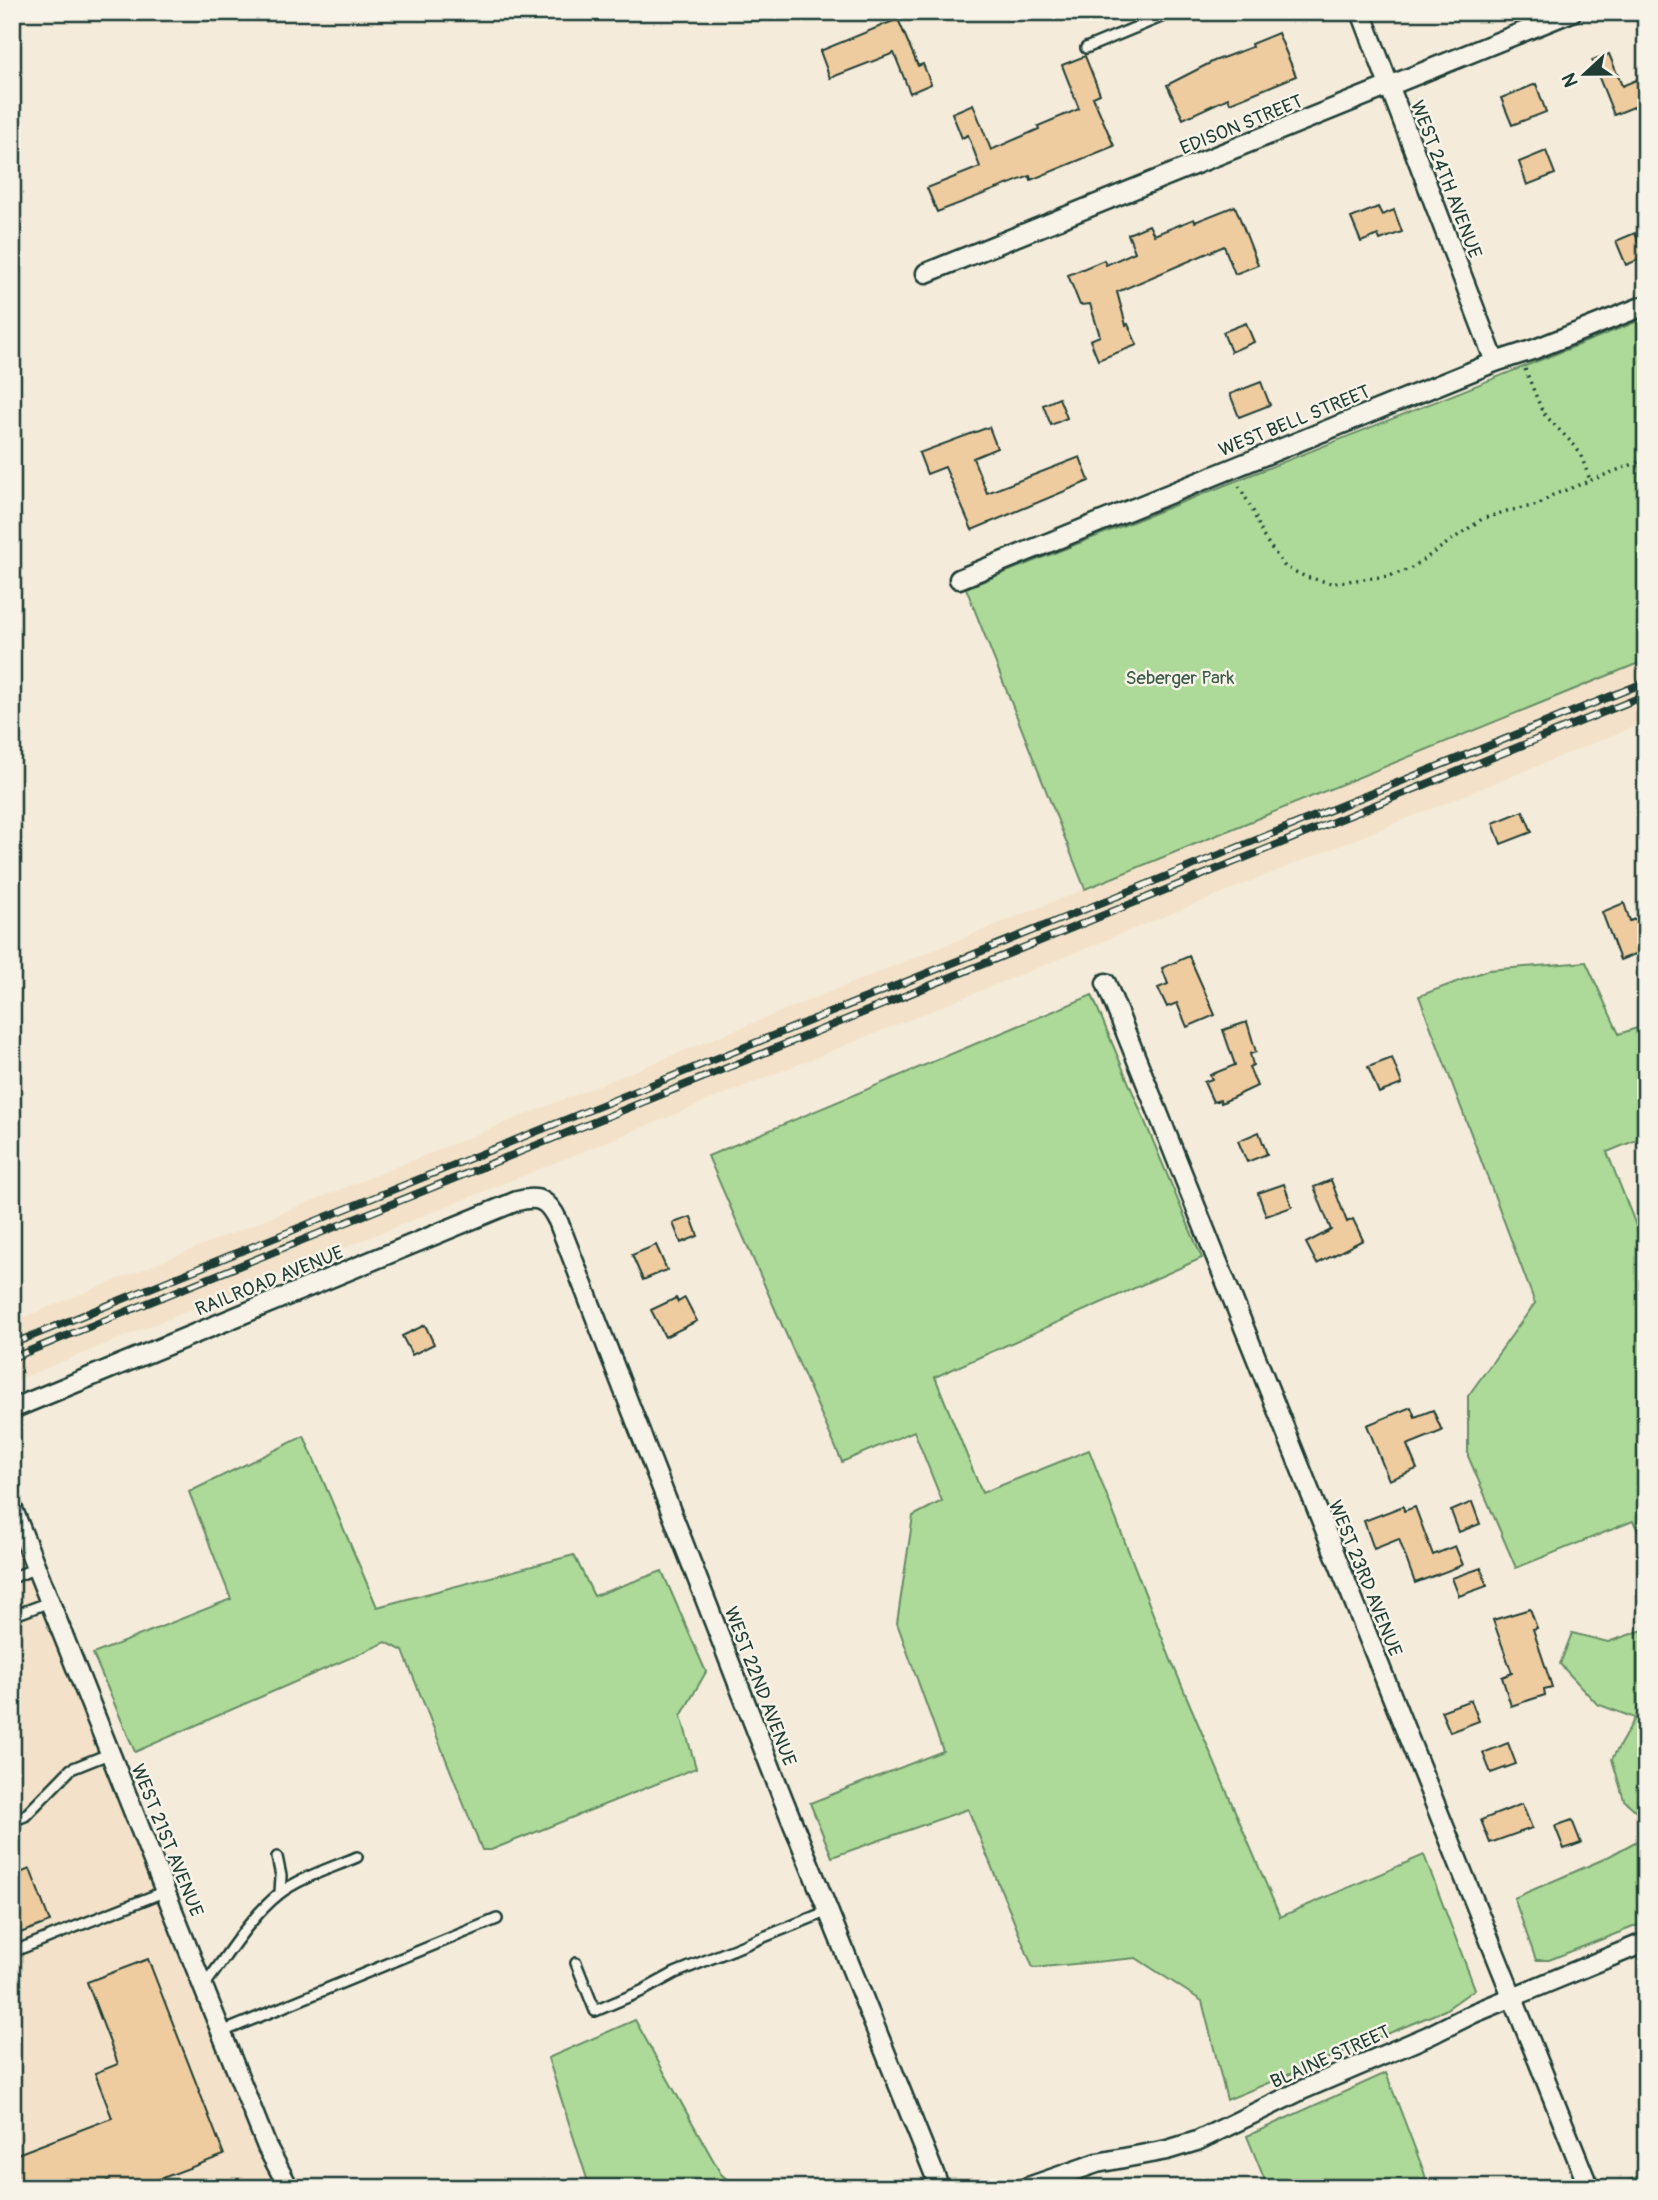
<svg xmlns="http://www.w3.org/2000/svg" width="1658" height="2200" font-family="Pangolin,sans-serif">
<rect width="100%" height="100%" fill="#f5ebda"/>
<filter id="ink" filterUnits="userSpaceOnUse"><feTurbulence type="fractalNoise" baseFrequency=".0143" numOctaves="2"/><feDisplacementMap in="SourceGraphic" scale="14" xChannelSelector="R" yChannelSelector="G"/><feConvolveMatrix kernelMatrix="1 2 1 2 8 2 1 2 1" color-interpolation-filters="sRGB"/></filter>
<g filter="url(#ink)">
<path fill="#f3e2c9" d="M1646,660V722L12,1382V1322L1085,889Z
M12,1530L280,2188H12Z"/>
<path fill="#adda98" stroke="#668c66" stroke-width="2" d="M1646,318V660L1085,889L966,588Z
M1586,962L1619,1034L1646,1025V1136L1607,1152L1646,1251V1545L1633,1521L1516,1568L1468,1456V1396L1535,1303L1419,996L1488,970Z
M1092,995L1202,1258L935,1377L982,1493L1089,1450L1171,1660L1280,1917L1424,1855L1475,1989L1445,2010L1227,2100L1202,2001L1136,1958L1033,1968L968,1809L832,1857L810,1803L943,1751L897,1623L913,1516L942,1501L914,1431L842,1462L708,1156Z
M304,1436L377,1607L574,1555L594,1596L662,1571L706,1672L681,1716L696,1768L491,1850H482L403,1651L386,1642L135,1752L93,1654L231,1599L189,1492Z
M1646,1629V1820L1624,1800L1612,1759L1635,1718L1597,1704L1560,1664L1572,1633L1608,1642Z
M1646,1836V1922L1549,1960H1536L1514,1898L1604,1859Z
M635,2020L721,2174L737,2188H590L548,2058Z
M1386,2073L1424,2172L1428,2188H1268L1247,2136Z
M1646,2173V2188H1613V2187Z"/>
<path fill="#efcca0" stroke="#1f3d34" stroke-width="2" d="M898,19L918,66L923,64L931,84L910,93L894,53L830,78L820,51Z
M1278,33L1296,76L1230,103L1228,98L1183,119L1167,85L1214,61L1252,47L1251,44Z
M1609,54L1622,86L1646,76V102L1614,115L1592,60Z
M1085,56L1100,94L1093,97L1114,146L1031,180L1030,176L937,212L927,188L980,167L968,135L962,138L952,113L973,104L991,150L1039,129L1038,126L1079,109L1062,65Z
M1536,84L1546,112L1512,125L1501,98Z
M1546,151L1555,174L1527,185L1519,162Z
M1235,206L1258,265L1235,274L1224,246L1117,292L1126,325L1128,324L1137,345L1098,360L1090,340L1100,336L1090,304L1080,305L1068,275L1104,260L1106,265L1135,252L1128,234L1149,225L1154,235L1194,219L1195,222Z
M1378,207L1382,215L1394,210L1402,232L1380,240L1378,235L1361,242L1351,218Z
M1635,233L1645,257L1626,265L1616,241Z
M1246,323L1254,342L1231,352L1223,332Z
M1261,382L1270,405L1239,417L1230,394Z
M1059,398L1067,418L1051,425L1043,405Z
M989,427L997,448L973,458L987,493L1080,457L1089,481L972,530L945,467L927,474L919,453Z
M1523,811L1532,832L1501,844L1493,823Z
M1624,903L1630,921L1642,917L1646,927V950L1620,960L1602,912Z
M1189,956L1215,1015L1187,1027L1177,1003L1167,1007L1158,988L1168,984L1162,968Z
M1247,1022L1256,1052L1250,1054L1253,1065L1249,1067L1257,1086L1221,1103L1220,1100L1213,1102L1204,1082L1212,1079L1210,1075L1235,1065L1223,1030Z
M1392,1058L1402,1084L1379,1093L1368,1067Z
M1259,1132L1267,1154L1247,1162L1238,1141Z
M1331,1180L1347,1222L1353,1219L1363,1240L1317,1264L1306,1243L1331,1230L1314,1187Z
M1284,1184L1292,1207L1266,1216L1258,1193Z
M691,1217L698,1236L681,1243L673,1223Z
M656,1245L667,1270L643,1280L632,1255Z
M676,1298L678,1302L685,1298L697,1321L665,1337L651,1310Z
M425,1325L434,1344L412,1355L402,1336Z
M1411,1407L1415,1417L1433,1410L1442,1431L1407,1445L1417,1469L1389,1480L1367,1425Z
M1472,1502L1480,1524L1459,1532L1451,1511Z
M1403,1506L1404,1511L1415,1507L1433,1555L1455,1546L1463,1565L1415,1583L1399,1539L1374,1549L1364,1521Z
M1481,1568L1487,1586L1459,1596L1452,1578Z
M1530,1609L1537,1628L1533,1629L1552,1687L1544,1689L1545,1695L1511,1706L1502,1677L1512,1673L1493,1620Z
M1471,1700L1479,1721L1450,1732L1441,1711Z
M1508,1743L1516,1764L1491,1773L1483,1753Z
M1522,1804L1532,1828L1490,1843L1481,1820Z
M1572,1820L1581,1843L1564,1849L1555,1826Z
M30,1869L50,1922L12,1936V1876Z
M148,1959L224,2155L136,2188H111L108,2181L92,2188H12V2156L112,2118L95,2073L118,2064L87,1982Z"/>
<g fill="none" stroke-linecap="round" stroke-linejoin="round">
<g stroke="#1f3d34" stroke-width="14">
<path id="lane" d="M1086,48L1173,12
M12,1578L36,1568
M12,1616L50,1602
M12,1821L25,1816L71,1769L111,1753
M277,1857L281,1876L280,1893
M12,1952L166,1891
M576,1963L595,2011L642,1991L675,1973L828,1911
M204,1986C227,1956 249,1918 279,1894C301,1877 332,1868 357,1857
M222,2032L497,1919"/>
</g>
<g stroke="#1f3d34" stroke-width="23">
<path id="street" d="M1361,12L1495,362
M926,273L1572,12
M959,579L1495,362L1535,349L1646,305
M1106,983L1589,2188
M12,1409L517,1201C539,1195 548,1200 558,1221L783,1799L940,2188
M12,1507L267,2147L289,2188
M1025,2188L1097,2163L1167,2150L1197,2141L1302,2090L1428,2036L1474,2013L1646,1942"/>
</g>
<path stroke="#1f3d34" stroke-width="3.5" stroke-dasharray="2 5" stroke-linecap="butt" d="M1525,369L1543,413L1574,445L1580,453L1590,480
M1239,486L1253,511L1263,536L1285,567L1306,577L1331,583L1389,576L1410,569L1482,519L1507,511L1538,505L1553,495L1646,459"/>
<use href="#lane" stroke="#f7f3e8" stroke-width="9"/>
<use href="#street" stroke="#f7f3e8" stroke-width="18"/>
<g stroke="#1f3d34" stroke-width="8">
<path id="rail" d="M12,1344L1646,682
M12,1358L1646,695"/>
</g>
<use href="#rail" stroke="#f7f3e8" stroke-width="5" stroke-dasharray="16" stroke-linecap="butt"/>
</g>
</g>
<g text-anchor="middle" stroke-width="5" stroke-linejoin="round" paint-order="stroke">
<g font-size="19" fill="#1f3d34" stroke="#f7f3e8">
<text transform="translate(1241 124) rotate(-22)" y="7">EDISON STREET</text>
<text transform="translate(1447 179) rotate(69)" y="7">WEST 24TH AVENUE</text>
<text transform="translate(1294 420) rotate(-22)" y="7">WEST BELL STREET</text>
<text transform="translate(269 1280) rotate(-22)" y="7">RAILROAD AVENUE</text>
<text transform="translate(1366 1578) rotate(68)" y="7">WEST 23RD AVENUE</text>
<text transform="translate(761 1686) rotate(69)" y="7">WEST 22ND AVENUE</text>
<text transform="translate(168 1840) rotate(68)" y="7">WEST 21ST AVENUE</text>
<text transform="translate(1330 2056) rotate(-24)" y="7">BLAINE STREET</text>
</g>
<g font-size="19" fill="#3b5c48" stroke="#f7f3e8">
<text x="1180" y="684">Seberger Park</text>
</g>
</g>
<rect width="1658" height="2200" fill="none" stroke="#f7f3e8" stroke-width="42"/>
<rect x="21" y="21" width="1616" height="2158" fill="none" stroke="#1f3d34" stroke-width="2.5" filter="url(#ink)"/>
<g transform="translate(1585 74) rotate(248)" stroke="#f7f3e8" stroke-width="5" paint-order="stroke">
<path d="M0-5L12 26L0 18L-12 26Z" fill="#1f3d34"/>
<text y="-10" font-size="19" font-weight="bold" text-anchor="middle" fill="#1f3d34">N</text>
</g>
</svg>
